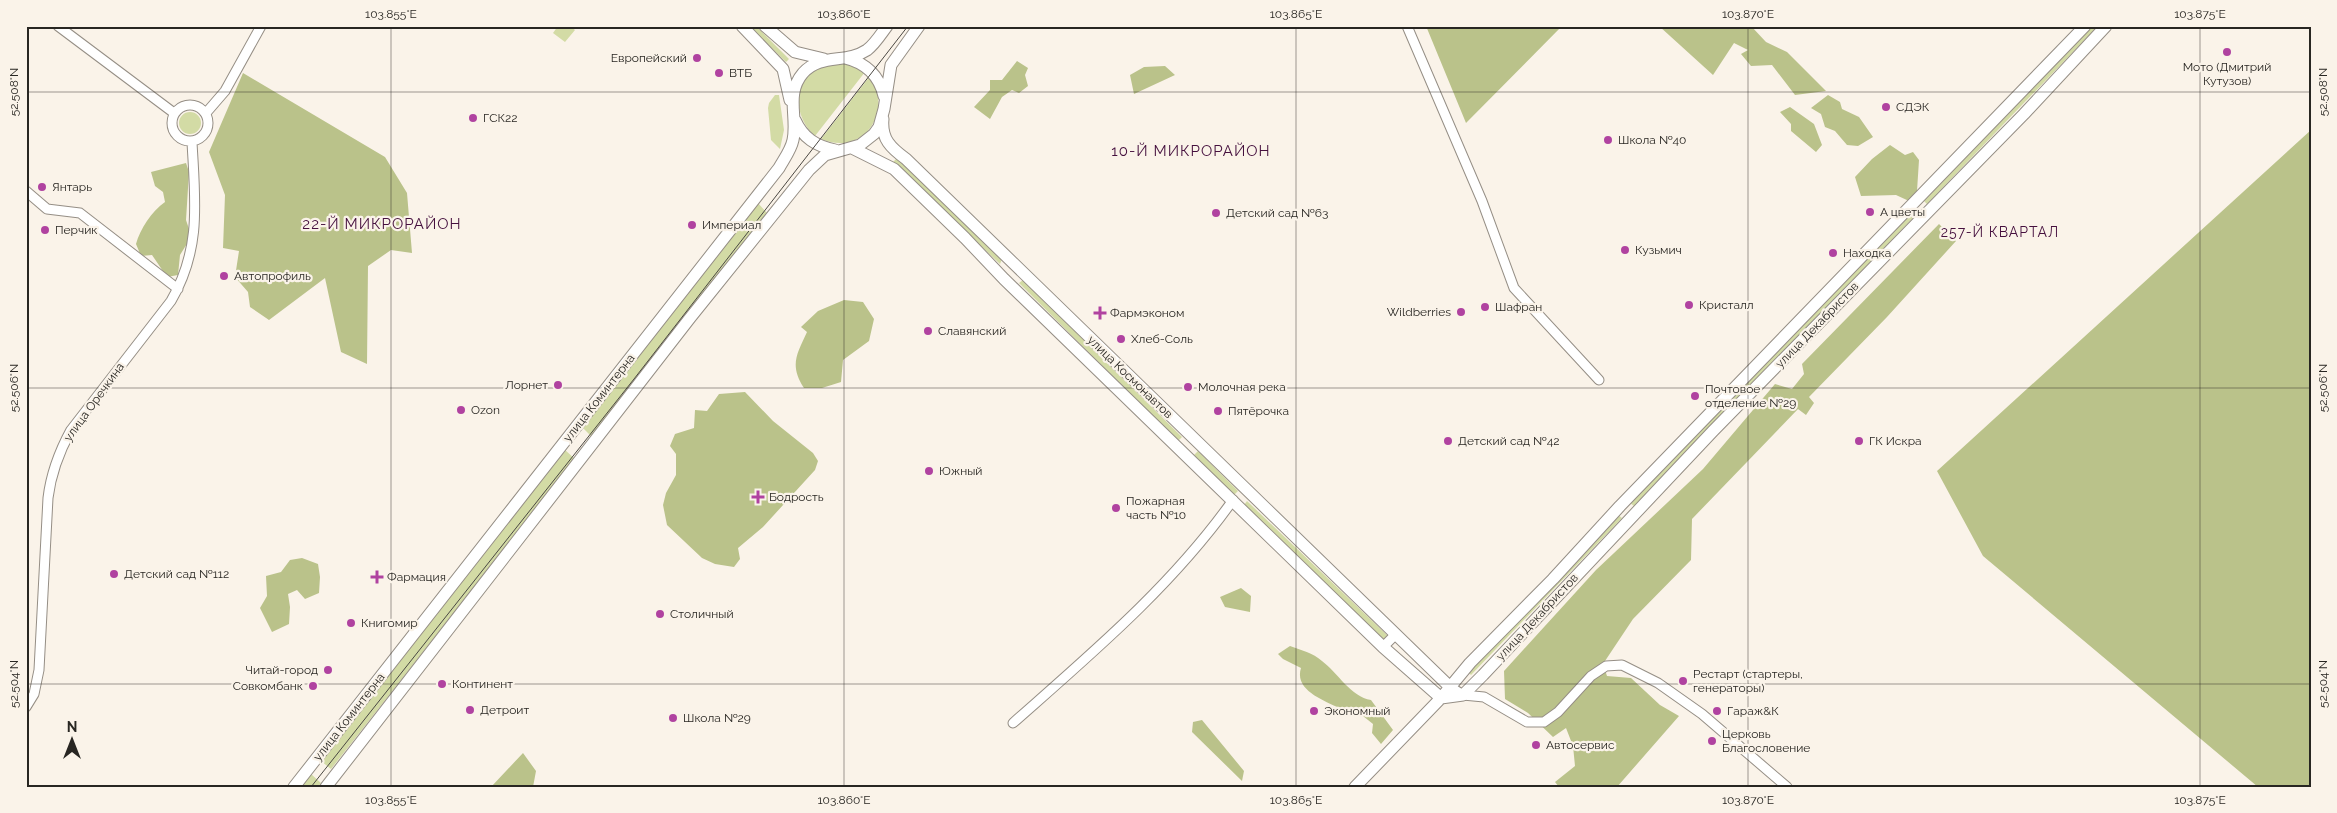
<svg xmlns="http://www.w3.org/2000/svg" width="2337" height="813" font-family="Raleway,sans-serif">
<rect width="100%" height="100%" fill="#faf3e9"/>
<path fill="#d3dba5" d="M558,26H570L575,30L565,42L553,33Z
M749,26H756L789,59L786,62Z
M2093,26H2098L1927,204L1924,201Z
M839,62L851,65L865,72L815,136C794,118 790,80 820,67C825,64 833,64 839,62Z
M870,76C894,112 863,157 821,139Z
M775,95H779L784,130L780,149L771,140L768,108L769,103Z
M179 123a11 11 0 1 1 22 0a11 11 0 1 1-22 0Z
M897,158L1002,259L1000,264L893,162Z
M758,203L767,213L592,437L582,427Z
M1911,213L1914,217L1634,506L1630,503Z
M1023,280L1182,437L1178,441L1019,283Z
M564,449L575,459L331,769L321,761Z
M1198,451L1238,491L1234,495L1194,455Z
M1247,501L1388,636L1382,641L1244,505Z
M1618,515L1622,518L1471,675L1467,671Z
M311,774L321,783L318,787H301Z"/>
<path fill="#bac28a" d="M1426,26H1562L1466,123Z
M1659,26H1751L1766,42L1787,52L1826,91L1795,95L1772,65L1751,66L1741,54L1748,50L1734,43L1713,75Z
M1017,61L1028,68L1025,75L1028,86L1019,93L1012,90L1002,97L990,119L974,107L990,90V80H1002Z
M1165,66L1175,75L1134,94L1130,75L1144,67Z
M243,73L385,157L407,193L412,253L391,250L368,266L367,364L341,352L325,278L269,320L250,307L248,292L235,277L239,251L223,248L225,195L209,152Z
M1828,95L1840,102L1842,109L1859,117L1873,137L1858,146L1847,145L1835,131L1825,127L1821,114L1811,108Z
M1790,107L1814,124L1822,145L1816,152L1791,131V124L1780,112Z
M2311,130V787H2258L1983,556L1937,471Z
M1890,145L1905,155L1913,152L1919,160L1917,191L1909,201L1896,195L1861,196L1855,177L1872,159Z
M186,163L189,172L186,220L189,229L188,242L180,255L178,275L167,277L152,255L141,256L136,244C140,229 152,211 165,202L163,192L155,186L151,172Z
M1939,224L1956,241L1887,317L1809,397L1814,403L1806,415L1798,409L1692,519L1691,560L1633,619L1603,664L1607,676L1631,678L1660,705L1679,716L1617,787H1559L1555,782L1575,766L1573,746L1566,728L1553,737L1528,713L1505,699L1504,671L1596,570L1703,469L1775,384L1792,389L1804,374L1802,364Z
M844,300L863,302L874,319L869,341L843,360L841,382L822,388H804C789,365 797,354 807,332L801,327L818,311Z
M745,392L773,421L813,453L818,461L815,470L763,527L738,548L740,559L734,567L715,564L702,558L667,525L663,505L666,493L676,475V454L670,446L675,434L694,428L695,410L707,411L719,394Z
M302,558L318,564L320,577L319,593L305,599L297,590L288,594L290,607L289,624L272,632L260,608L267,596L266,576L281,572L290,560Z
M1241,588L1251,596L1250,612L1225,607L1220,597Z
M1290,646C1301,650 1313,653 1322,661C1338,673 1351,697 1371,700L1393,730L1381,744L1372,733L1373,724L1363,716H1339V708C1323,700 1294,690 1301,668L1283,659L1278,654Z
M1202,720L1244,771L1242,781L1192,732L1193,722Z
M523,753L536,771L533,787H491Z"/>
<g fill="none" stroke-linecap="round" stroke-linejoin="round">
<g stroke="#958e85" stroke-width="11">
<path id="minor" d="M58,26L174,113
M1407,26L1482,201L1514,288L1599,380
M172 123a18 18 0 1 1 36 0a18 18 0 1 1-36 0Z
M206,113L225,91L261,26
M26,191L47,209L80,213L178,289
M1383,647L1395,635
M1449,686L1463,695L1484,697L1527,722H1544L1558,712L1591,676L1606,666L1622,665L1658,683L1702,714L1787,787
M26,707L34,694L39,670L48,498C51,473 59,452 71,430L171,301C202,248 195,200 192,142
M1013,723C1091,654 1172,586 1233,500"/>
</g>
<g stroke="#958e85" stroke-width="13">
<path id="tertiary" d="M742,26L783,69L790,100
M765,26L795,52L824,59
M845,58C866,63 879,75 884,96
M883,119C881,139 891,148 906,159L1449,686
M795,120C803,138 816,146 835,150
M852,148L894,169L965,238L1004,279L1383,647L1441,698
M1441,698L1463,695L1483,675L1713,431L2024,114L2106,26
M294,787L779,168C784,159 791,150 793,140C798,117 785,94 803,73C821,53 846,64 867,50C875,44 881,34 887,26
M326,787L690,318L809,170L825,155L860,145L874,134L879,127L884,109L891,65L919,26
M1355,787L1441,698L1470,663L1553,579L1620,506L2085,26"/>
</g>
<use href="#minor" stroke="#fff" stroke-width="9"/>
<use href="#tertiary" stroke="#fff" stroke-width="11"/>
<path stroke="#4b4843" stroke-width="1" d="M311,787L634,379L908,26"/>
</g>
<path fill="none" stroke="#282622" stroke-width="1" stroke-opacity="0.45" d="M391,26V787M844,26V787M1296,26V787M1748,26V787M2200,26V787M26,92H2311M26,388H2311M26,684H2311"/>
<g fill="#b042a0" stroke="#faf3e9" stroke-width="2">
<circle cx="2227" cy="52" r="5"/>
<circle cx="697" cy="58" r="5"/>
<circle cx="719" cy="73" r="5"/>
<circle cx="1886" cy="107" r="5"/>
<circle cx="473" cy="118" r="5"/>
<circle cx="1608" cy="140" r="5"/>
<circle cx="42" cy="187" r="5"/>
<circle cx="1870" cy="212" r="5"/>
<circle cx="1216" cy="213" r="5"/>
<circle cx="692" cy="225" r="5"/>
<circle cx="45" cy="230" r="5"/>
<circle cx="1625" cy="250" r="5"/>
<circle cx="1833" cy="253" r="5"/>
<circle cx="224" cy="276" r="5"/>
<circle cx="1689" cy="305" r="5"/>
<circle cx="1485" cy="307" r="5"/>
<circle cx="1461" cy="312" r="5"/>
<path d="M1097.5 305.5h5v5h5v5h-5v5h-5v-5h-5v-5h5z"/>
<circle cx="928" cy="331" r="5"/>
<circle cx="1121" cy="339" r="5"/>
<circle cx="558" cy="385" r="5"/>
<circle cx="1188" cy="387" r="5"/>
<circle cx="1695" cy="396" r="5"/>
<circle cx="461" cy="410" r="5"/>
<circle cx="1218" cy="411" r="5"/>
<circle cx="1448" cy="441" r="5"/>
<circle cx="1859" cy="441" r="5"/>
<circle cx="929" cy="471" r="5"/>
<path d="M755.5 489.5h5v5h5v5h-5v5h-5v-5h-5v-5h5z"/>
<circle cx="1116" cy="508" r="5"/>
<circle cx="114" cy="574" r="5"/>
<path d="M374.5 569.5h5v5h5v5h-5v5h-5v-5h-5v-5h5z"/>
<circle cx="660" cy="614" r="5"/>
<circle cx="351" cy="623" r="5"/>
<circle cx="328" cy="670" r="5"/>
<circle cx="1683" cy="681" r="5"/>
<circle cx="442" cy="684" r="5"/>
<circle cx="313" cy="686" r="5"/>
<circle cx="470" cy="710" r="5"/>
<circle cx="1314" cy="711" r="5"/>
<circle cx="1717" cy="711" r="5"/>
<circle cx="673" cy="718" r="5"/>
<circle cx="1712" cy="741" r="5"/>
<circle cx="1536" cy="745" r="5"/>
</g>
<g text-anchor="middle" stroke-width="4.5" stroke-linejoin="round" paint-order="stroke">
<g font-size="12" fill="#282622" stroke="#faf3e9" text-anchor="start">
<text x="687" y="62" text-anchor="end">Европейский</text>
<text x="2227" y="71" text-anchor="middle">Мото (Дмитрий<tspan x="2227" dy="14">Кутузов)</tspan></text>
<text x="729" y="77">ВТБ</text>
<text x="1896" y="111">СДЭК</text>
<text x="483" y="122">ГСК22</text>
<text x="1618" y="144">Школа №40</text>
<text x="52" y="191">Янтарь</text>
<text x="1880" y="216">А цветы</text>
<text x="1226" y="217">Детский сад №63</text>
<text x="702" y="229">Империал</text>
<text x="55" y="234">Перчик</text>
<text x="1635" y="254">Кузьмич</text>
<text x="1843" y="257">Находка</text>
<text x="234" y="280">Автопрофиль</text>
<text x="1699" y="309">Кристалл</text>
<text x="1495" y="311">Шафран</text>
<text x="1451" y="316" text-anchor="end">Wildberries</text>
<text x="1110" y="317">Фармэконом</text>
<text x="938" y="335">Славянский</text>
<text x="1131" y="343">Хлеб-Соль</text>
<text x="548" y="389" text-anchor="end">Лорнет</text>
<text x="1198" y="391">Молочная река</text>
<text x="1705" y="393">Почтовое<tspan x="1705" dy="14">отделение №29</tspan></text>
<text x="471" y="414">Ozon</text>
<text x="1228" y="415">Пятёрочка</text>
<text x="1458" y="445">Детский сад №42</text>
<text x="1869" y="445">ГК Искра</text>
<text x="939" y="475">Южный</text>
<text x="769" y="501">Бодрость</text>
<text x="1126" y="505">Пожарная<tspan x="1126" dy="14">часть №10</tspan></text>
<text x="124" y="578">Детский сад №112</text>
<text x="387" y="581">Фармация</text>
<text x="670" y="618">Столичный</text>
<text x="361" y="627">Книгомир</text>
<text x="318" y="674" text-anchor="end">Читай-город</text>
<text x="1693" y="678">Рестарт (стартеры,<tspan x="1693" dy="14">генераторы)</tspan></text>
<text x="452" y="688">Континент</text>
<text x="303" y="690" text-anchor="end">Совкомбанк</text>
<text x="480" y="714">Детроит</text>
<text x="1324" y="715">Экономный</text>
<text x="1727" y="715">Гараж&amp;К</text>
<text x="683" y="722">Школа №29</text>
<text x="1722" y="738">Церковь<tspan x="1722" dy="14">Благословение</tspan></text>
<text x="1546" y="749">Автосервис</text>
</g>
<g font-size="12" fill="#282622" stroke="#faf3e9">
<text transform="translate(1817 325) rotate(-46)" y="4">улица Декабристов</text>
<text transform="translate(1130 377) rotate(44)" y="4">улица Космонавтов</text>
<text transform="translate(599 398) rotate(-52)" y="4">улица Коминтерна</text>
<text transform="translate(94 402) rotate(-54)" y="4">улица Оречкина</text>
<text transform="translate(1537 617) rotate(-47)" y="4">улица Декабристов</text>
<text transform="translate(349 717) rotate(-52)" y="4">улица Коминтерна</text>
</g>
<g font-size="14" letter-spacing="1" fill="#45103e" stroke="#faf3e9">
<text x="2000" y="237">257-Й КВАРТАЛ</text>
</g>
<g font-size="15" letter-spacing="1" fill="#45103e" stroke="#faf3e9">
<text x="1191" y="156">10-Й МИКРОРАЙОН</text>
<text x="382" y="229">22-Й МИКРОРАЙОН</text>
</g>
</g>
<rect width="2337" height="813" fill="none" stroke="#faf3e9" stroke-width="55"/>
<g transform="translate(72 740)" stroke="#faf3e9" stroke-width="4" paint-order="stroke">
<path d="M0-4L9 19L0 12L-9 19Z" fill="#282622"/>
<text y="-8" font-size="14" font-weight="bold" text-anchor="middle" fill="#282622">N</text>
</g>
<rect x="28" y="28" width="2282" height="758" fill="none" stroke="#282622" stroke-width="2"/>
<g font-size="12" text-anchor="middle" fill="#282622">
<text x="391" y="18">103.855°E</text>
<text x="844" y="18">103.860°E</text>
<text x="1296" y="18">103.865°E</text>
<text x="1748" y="18">103.870°E</text>
<text x="2200" y="18">103.875°E</text>
<text transform="translate(14 92) rotate(-90)" y="4">52.508°N</text>
<text transform="translate(2323 92) rotate(-90)" y="4">52.508°N</text>
<text transform="translate(14 388) rotate(-90)" y="4">52.506°N</text>
<text transform="translate(2323 388) rotate(-90)" y="4">52.506°N</text>
<text transform="translate(14 684) rotate(-90)" y="4">52.504°N</text>
<text transform="translate(2323 684) rotate(-90)" y="4">52.504°N</text>
<text x="391" y="804">103.855°E</text>
<text x="844" y="804">103.860°E</text>
<text x="1296" y="804">103.865°E</text>
<text x="1748" y="804">103.870°E</text>
<text x="2200" y="804">103.875°E</text>
</g>
</svg>
